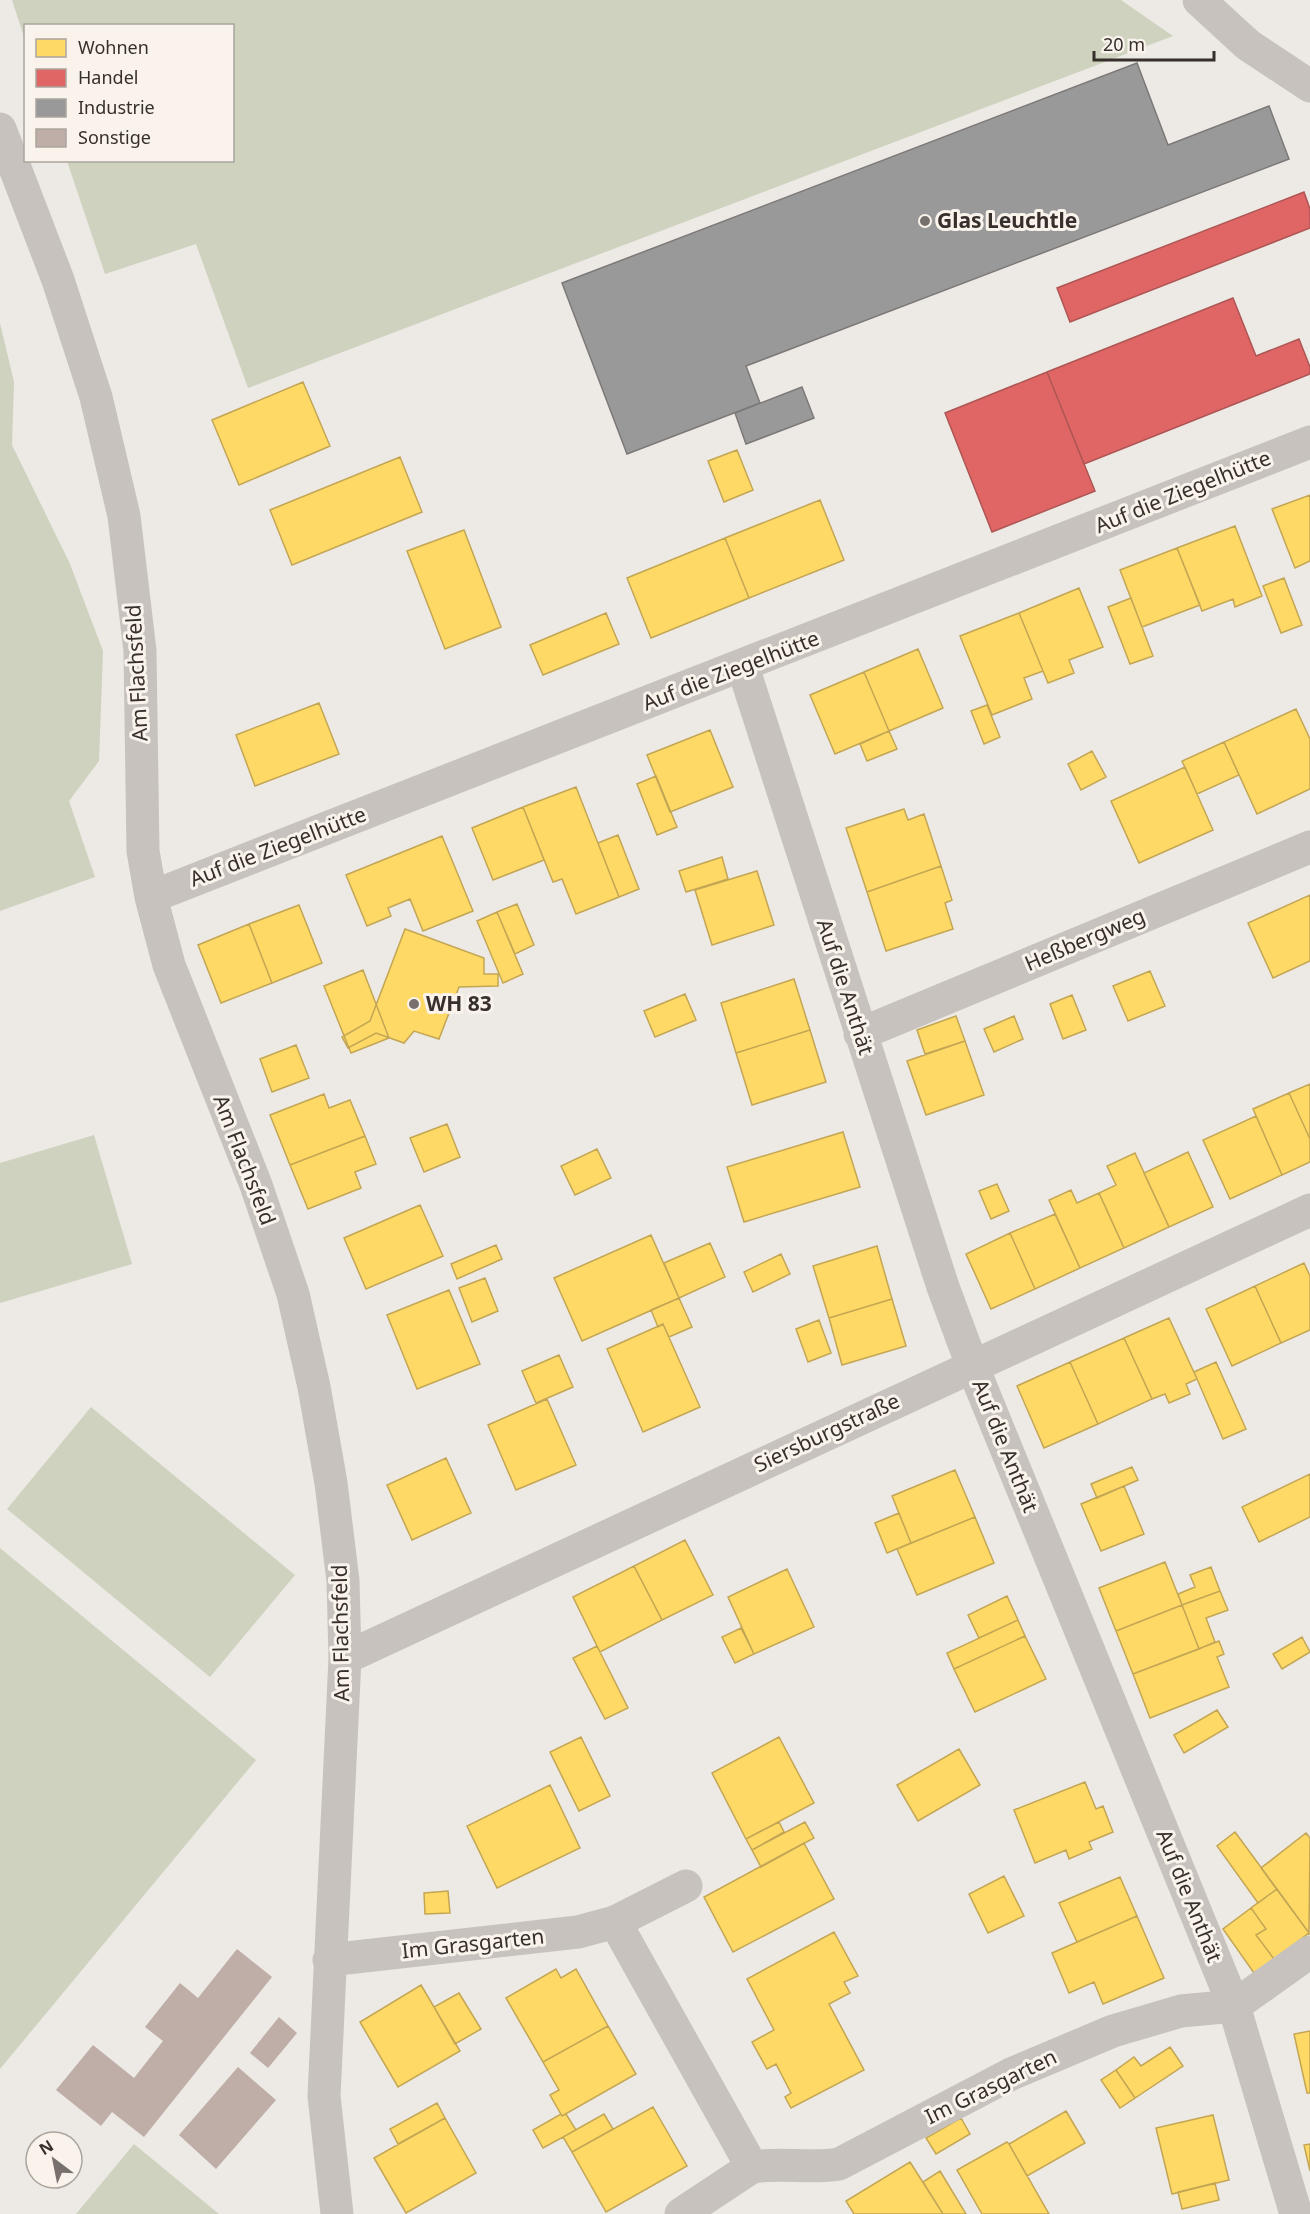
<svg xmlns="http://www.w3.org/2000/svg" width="1310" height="2214" font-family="'Noto Sans',sans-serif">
<rect width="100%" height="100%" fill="#ede9e4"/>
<path fill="#ced2bf" d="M12,0H1121L1173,36L248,388L196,244L105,274L67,161L232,160V26H26L25,40Z
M0,323L14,382L12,445L70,564L103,651L99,761L69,801L95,877L0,911Z
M94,1135L132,1264L0,1303V1163Z
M91,1407L295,1575L210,1677L7,1509Z
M0,1548L256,1760L0,2069Z
M134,2144L219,2214H76Z"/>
<path fill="#ffd966" stroke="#c3a654" stroke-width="1.5" d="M303,382L330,446L239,485L212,420Z
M737,450L753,490L724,502L708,461Z
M400,457L422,512L292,565L270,510Z
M1310,495V561L1295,568L1272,509Z
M820,500L844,560L749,598L725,538Z
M1235,526L1262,596L1235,607L1233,599L1202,611L1177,548Z
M464,530L501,627L445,649L407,551Z
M725,538L749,598L651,638L627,578Z
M1177,548L1200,605L1142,627L1120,570Z
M1284,578L1302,625L1281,633L1263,586Z
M1079,588L1103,647L1069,660L1074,673L1048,683L1019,613Z
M1131,598L1153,656L1130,664L1108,607Z
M606,613L619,644L543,675L530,645Z
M1019,613L1043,671L1024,678L1032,699L992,715L960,636Z
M918,649L943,708L889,731L864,672Z
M864,672L889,731L835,754L810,695Z
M319,703L339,754L255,786L236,735Z
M987,705L1000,737L984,744L971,711Z
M1296,709L1310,739V789L1257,814L1224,742Z
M710,730L733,787L670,812L647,755Z
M889,731L897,749L867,761L860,744Z
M1224,742L1239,775L1197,794L1182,761Z
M1092,751L1106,777L1081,790L1068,764Z
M1185,767L1213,830L1139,863L1111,801Z
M656,776L677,827L657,835L637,784Z
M576,787L619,897L576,914L562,879L553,882L523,807Z
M523,807L544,860L493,880L472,828Z
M904,809L908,820L924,814L941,866L867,892L846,828Z
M618,835L639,889L619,897L598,843Z
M442,836L473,911L423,931L410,899L388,908L391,916L367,926L346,875Z
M722,857L728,879L686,892L679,871Z
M941,866L952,900L945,903L953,929L886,951L867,892Z
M757,871L774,925L712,945L695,890Z
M1310,895V961L1273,978L1248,923Z
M517,904L534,945L515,954L497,912Z
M299,905L322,963L272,983L249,924Z
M497,912L523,974L503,983L477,921Z
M249,924L272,983L221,1003L198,945Z
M405,929L484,958V974H498V986L459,987L439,1039L414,1031L404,1043L376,1033L348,1048L342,1037L370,1021Z
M363,970L389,1038L351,1053L324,986Z
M1150,971L1165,1006L1128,1021L1113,986Z
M794,979L810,1030L736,1053L721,1003Z
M685,994L696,1020L655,1037L644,1011Z
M1072,995L1086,1030L1063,1039L1050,1004Z
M956,1016L965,1041L925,1054L917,1030Z
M1014,1016L1023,1039L994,1052L984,1029Z
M810,1030L826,1082L752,1105L736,1053Z
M965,1041L984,1095L926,1115L907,1061Z
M296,1045L309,1078L272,1092L260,1059Z
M1310,1084V1139L1289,1093Z
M1289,1093L1310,1139V1162L1282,1175L1253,1109Z
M324,1094L329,1108L350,1100L365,1136L290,1165L270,1115Z
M1256,1116L1282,1175L1230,1199L1203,1140Z
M447,1124L460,1157L424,1172L410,1138Z
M843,1132L860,1187L744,1222L727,1167Z
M365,1136L376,1164L355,1172L361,1188L308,1209L290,1165Z
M597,1149L611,1178L575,1195L561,1166Z
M1188,1152L1213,1207L1169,1227L1144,1173Z
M1135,1153L1169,1227L1124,1248L1099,1193L1116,1185L1107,1166Z
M997,1184L1009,1211L991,1219L979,1191Z
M1071,1190L1077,1203L1099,1193L1124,1248L1080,1268L1049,1200Z
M420,1205L443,1256L366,1289L344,1238Z
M1055,1214L1080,1268L1035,1289L1010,1233Z
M1010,1233L1035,1289L991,1309L966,1254Z
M651,1235L679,1298L582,1341L554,1278Z
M710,1243L725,1277L679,1298L664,1263Z
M496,1245L502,1259L457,1279L451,1264Z
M877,1246L892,1299L829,1318L813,1266Z
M781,1254L790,1274L753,1292L744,1272Z
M1304,1263L1310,1276V1330L1281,1343L1255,1286Z
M485,1278L498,1311L472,1322L459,1288Z
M1255,1286L1281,1343L1232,1366L1206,1309Z
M449,1290L480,1364L417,1389L387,1315Z
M679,1298L692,1327L669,1337L663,1324L658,1327L651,1310Z
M892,1299L906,1346L842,1365L829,1318Z
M1169,1318L1197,1379L1186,1384L1190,1394L1169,1403L1165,1394L1152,1399L1124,1338Z
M819,1320L831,1353L808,1362L796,1329Z
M663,1324L700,1407L643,1432L607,1349Z
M1124,1338L1152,1399L1098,1424L1070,1362Z
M559,1355L573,1387L536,1403L522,1371Z
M1070,1362L1098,1424L1044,1448L1017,1386Z
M1216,1362L1246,1429L1223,1439L1194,1372Z
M547,1399L576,1465L516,1490L488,1425Z
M446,1458L471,1513L412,1540L387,1485Z
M1132,1467L1138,1480L1097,1498L1091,1484Z
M955,1470L975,1517L911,1543L892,1496Z
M1310,1474V1517L1259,1542L1242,1507Z
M1124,1486L1144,1534L1101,1551L1081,1504Z
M899,1513L911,1543L887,1553L875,1523Z
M975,1517L994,1563L917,1595L897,1549Z
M685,1540L713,1595L662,1620L634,1566Z
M1165,1562L1182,1605L1116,1631L1099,1588Z
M634,1566L662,1620L600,1652L573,1597Z
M1211,1567L1220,1591L1182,1605L1178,1594L1195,1587L1190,1575Z
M787,1569L814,1627L754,1654L728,1597Z
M1220,1591L1228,1610L1206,1618L1215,1642L1199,1649L1182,1605Z
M1007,1596L1018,1620L979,1638L968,1615Z
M1182,1605L1199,1649L1133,1674L1116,1631Z
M1018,1620L1025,1636L954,1669L947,1653Z
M741,1628L754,1654L735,1663L722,1637Z
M1025,1636L1046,1679L975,1712L954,1669Z
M1302,1637L1310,1652L1282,1669L1273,1654Z
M1219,1641L1224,1654L1217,1657L1229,1687L1150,1718L1133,1674Z
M597,1646L628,1708L605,1719L573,1658Z
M1217,1710L1228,1727L1184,1753L1174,1735Z
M581,1737L610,1796L579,1811L550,1752Z
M779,1737L814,1803L746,1839L712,1773Z
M959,1749L980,1785L918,1821L897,1785Z
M1085,1782L1096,1809L1103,1806L1113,1832L1089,1842L1092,1849L1069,1859L1066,1850L1035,1863L1014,1810Z
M550,1785L580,1848L497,1888L467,1826Z
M779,1822L784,1832L752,1850L746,1839Z
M805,1822L814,1838L761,1867L752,1850Z
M1235,1832L1277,1889L1258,1903L1217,1846Z
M1306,1833L1310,1838L1309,1933L1261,1868Z
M804,1843L834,1899L733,1952L704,1897Z
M1004,1876L1024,1916L988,1933L969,1894Z
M1120,1877L1137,1916L1077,1942L1059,1903Z
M1277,1889L1309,1933L1274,1959L1256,1935L1266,1929L1251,1908Z
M448,1891L450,1913L425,1914L424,1893Z
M1251,1908L1266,1929L1256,1935L1274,1959L1254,1973L1223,1929Z
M1137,1916L1164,1978L1103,2004L1094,1982L1069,1993L1052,1953Z
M834,1932L858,1976L844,1982L850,1993L829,2004L864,2070L791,2108L785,2097L791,2093L776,2064L767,2069L752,2042L774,2030L747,1979Z
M556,1969L561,1978L576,1969L608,2026L543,2062L506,1998Z
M421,1985L460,2051L398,2087L360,2022Z
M459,1993L481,2029L455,2044L434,2007Z
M608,2026L636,2074L562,2116L550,2095L559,2090L543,2062Z
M1310,2031V2093H1307L1294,2034Z
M1170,2047L1183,2066L1135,2098L1116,2070L1134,2057L1141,2066Z
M1116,2070L1135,2098L1120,2108L1101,2080Z
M437,2103L445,2118L398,2144L390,2129Z
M653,2107L687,2166L606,2212L572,2152Z
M1066,2111L1085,2143L1027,2176L1009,2144Z
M561,2114L562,2116L566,2114L576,2130L543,2148L533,2130Z
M604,2114L613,2129L572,2152L563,2137Z
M1213,2115L1229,2180L1172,2194L1156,2128Z
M445,2118L476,2173L406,2213L374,2158Z
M961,2118L970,2134L936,2154L926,2138Z
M1007,2142L1009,2144L1049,2214H982L957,2170Z
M1310,2144V2171L1304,2145Z
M910,2162L943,2214H854L846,2201Z
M940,2171L966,2214H943L923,2182Z
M1215,2183L1219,2200L1182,2209L1178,2192Z"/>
<path fill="#e06666" stroke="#ad5654" stroke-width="1.5" d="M1304,192L1310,209V228L1070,322L1057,288Z
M1233,298L1256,356L1299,339L1310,367V374L1084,464L1047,372Z
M1047,372L1095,491L992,532L945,413Z"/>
<path fill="#999" stroke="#7c7978" stroke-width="1.5" d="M1137,63L1168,145L1269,106L1289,159L746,366L760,403L627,454L562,283Z
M802,387L814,418L746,444L735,413Z"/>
<path fill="#bfaea7" d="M237,1949L272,1977L144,2137L112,2112L101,2126L56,2090L93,2045L134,2078L163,2041L145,2027L180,1983L198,1998Z
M279,2017L297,2033L268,2068L250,2053Z
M238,2067L276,2100L216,2169L179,2135Z"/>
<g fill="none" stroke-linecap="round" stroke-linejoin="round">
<path stroke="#c7c2bd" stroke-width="33" d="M1199,0L1248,45L1310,86
M0,129L58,280L96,397L124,516L140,651L143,851L151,897L169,965L256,1185L293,1294L314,1387L331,1483L343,1581L345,1658L324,2096L337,2214
M743,667L943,1287L972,1365L1234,2006L1296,2214
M151,897L1310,442
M860,1034L1310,847
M345,1658L1310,1210
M615,1922L752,2167
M329,1960L578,1932L615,1922L686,1886
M681,2214L752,2167C781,2162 810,2169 839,2164L1011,2074L1113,2031L1181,2011L1234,2006L1310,1952"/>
</g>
<g fill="#77706c" stroke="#f9f3ec" stroke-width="2">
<circle cx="925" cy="221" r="6"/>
<circle cx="414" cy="1004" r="6"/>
</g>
<g text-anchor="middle" stroke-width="6" stroke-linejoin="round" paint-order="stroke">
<g font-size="21" font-weight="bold" fill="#372f2b" stroke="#f9f3ec" text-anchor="start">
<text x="937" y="228">Glas Leuchtle</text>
<text x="426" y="1011">WH 83</text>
</g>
<g font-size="21" fill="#372f2b" stroke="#f9f3ec">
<text transform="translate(1183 492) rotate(-22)" y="7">Auf die Ziegelhütte</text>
<text transform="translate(731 671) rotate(-21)" y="7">Auf die Ziegelhütte</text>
<text transform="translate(137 673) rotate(-93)" y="7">Am Flachsfeld</text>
<text transform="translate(278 847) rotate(-21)" y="7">Auf die Ziegelhütte</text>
<text transform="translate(1085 940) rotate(-23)" y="7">Heßbergweg</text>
<text transform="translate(845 987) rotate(72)" y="7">Auf die Anthät</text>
<text transform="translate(244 1160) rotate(69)" y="7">Am Flachsfeld</text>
<text transform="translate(827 1433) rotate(-25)" y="7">Siersburgstraße</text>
<text transform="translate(1005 1446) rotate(68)" y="7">Auf die Anthät</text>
<text transform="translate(341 1633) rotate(-91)" y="7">Am Flachsfeld</text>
<text transform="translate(1189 1896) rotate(68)" y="7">Auf die Anthät</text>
<text transform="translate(473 1944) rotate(-6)" y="7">Im Grasgarten</text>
<text transform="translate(991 2087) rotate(-26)" y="7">Im Grasgarten</text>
</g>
</g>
<rect x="24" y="24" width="210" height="138" fill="#f9f3ec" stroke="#aba59f" stroke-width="1.5"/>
<rect x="36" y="39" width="30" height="18" fill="#ffd966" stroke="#aba59f" stroke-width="1.5"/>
<text x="78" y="54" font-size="18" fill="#372f2b">Wohnen</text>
<rect x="36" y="69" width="30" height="18" fill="#e06666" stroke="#aba59f" stroke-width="1.5"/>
<text x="78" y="84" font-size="18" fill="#372f2b">Handel</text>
<rect x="36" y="99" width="30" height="18" fill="#999999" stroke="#aba59f" stroke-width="1.5"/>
<text x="78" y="114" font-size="18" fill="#372f2b">Industrie</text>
<rect x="36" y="129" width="30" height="18" fill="#bfaea7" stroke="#aba59f" stroke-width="1.5"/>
<text x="78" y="144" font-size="18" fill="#372f2b">Sonstige</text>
<g transform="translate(54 2160) rotate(328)"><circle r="28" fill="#f9f3ec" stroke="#aba59f" stroke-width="1.5"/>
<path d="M0-4.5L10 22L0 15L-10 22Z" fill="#77706c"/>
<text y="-9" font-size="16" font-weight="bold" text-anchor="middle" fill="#372f2b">N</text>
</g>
<path d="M1094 51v9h120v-9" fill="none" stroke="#372f2b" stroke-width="3"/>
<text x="1103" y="51" font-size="18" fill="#372f2b" stroke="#f9f3ec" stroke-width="4.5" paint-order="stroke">20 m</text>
</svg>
